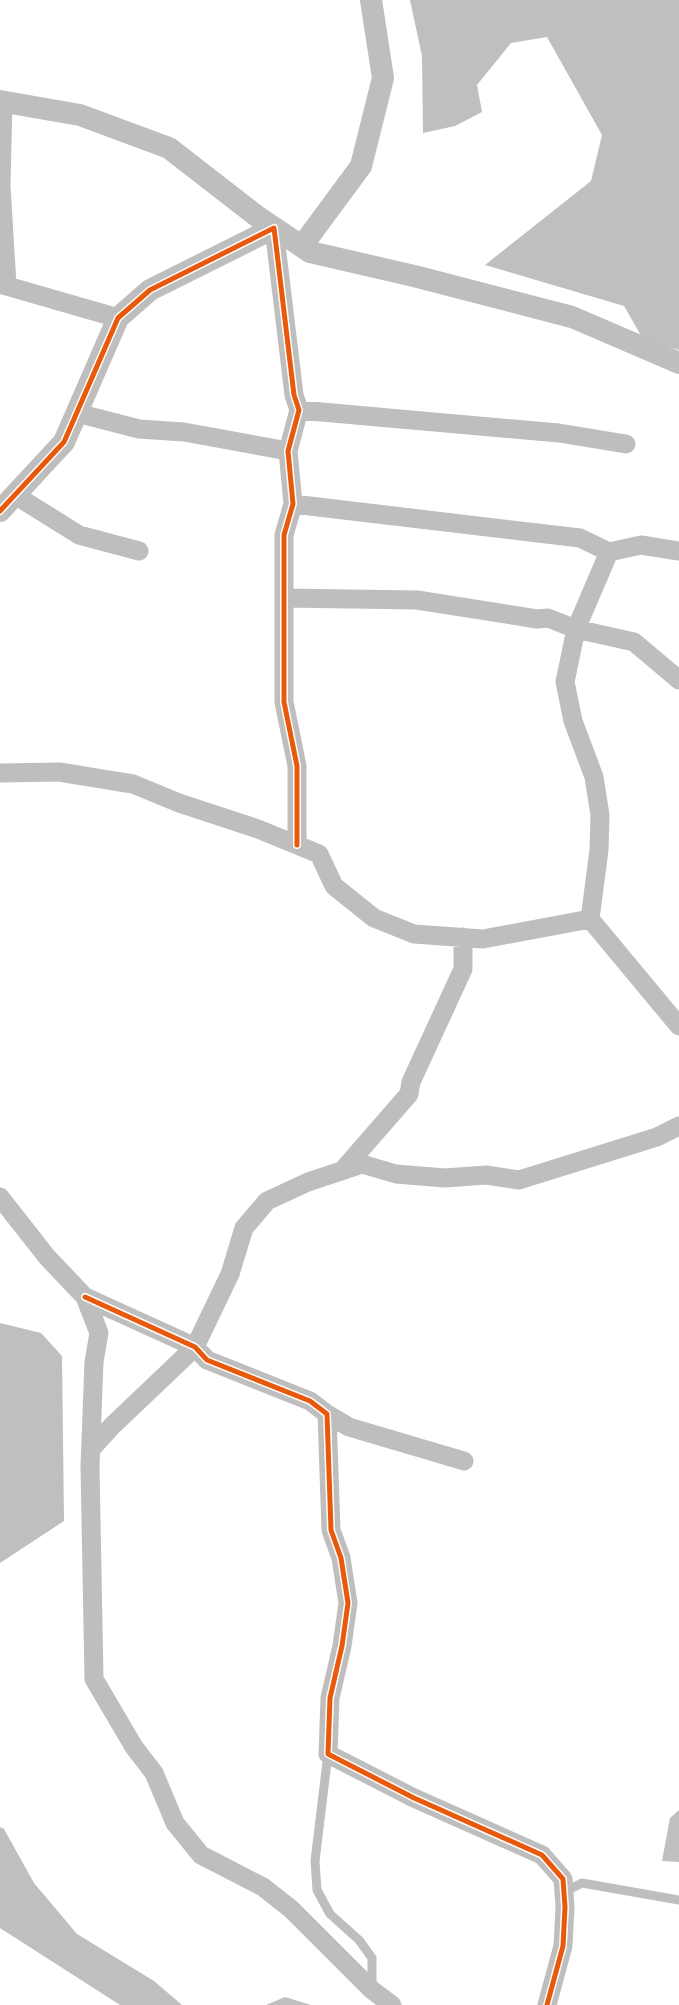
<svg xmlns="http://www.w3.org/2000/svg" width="679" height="2005" font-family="Overpass,sans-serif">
<rect width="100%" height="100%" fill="#fff"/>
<path fill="#bfbfbf" d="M410,0H679V350L643,339L624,306L485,265L591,181L602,135L547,37L511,43L477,85L482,112L455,126L423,133L422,56Z
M0,1323L41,1333L62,1356L64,1521L0,1563Z
M679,1810V1862L662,1861L670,1818Z
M0,1827L4,1829L34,1883L77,1934L154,1981L182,2005H120L0,1928Z
M285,1997L311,2005H266Z"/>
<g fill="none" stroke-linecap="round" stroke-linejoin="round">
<path stroke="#bebebe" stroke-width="9" d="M328,1754L315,1861L317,1890L330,1914L359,1940L372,1958V1987
M564,1892L582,1883L679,1900"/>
<path stroke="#bebebe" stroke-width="19" d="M3,101L1,186L7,285
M274,228L294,395L299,410L288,451L293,504L284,535V702L297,766V845
M0,284L118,318
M299,410L559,433L626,444
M77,413L139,429L184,432L288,451
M15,495L79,535L139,551
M293,504L580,538L609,552L641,545L679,551
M609,552L576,629L565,682L573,721L594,777L600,815L599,850L590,919L679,1026
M284,598L417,600L537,619L548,618L576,629L634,642L679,680
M0,773L59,772L133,784L179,803L258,829L319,854L334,886L374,918L414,934L483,939L590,919
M342,1171L409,1094L411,1082L463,969V937
M0,1197L47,1257L85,1297L99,1333L94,1362L90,1466L94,1679L134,1747L154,1773L175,1823L201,1855L263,1887L291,1909L372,1990L392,2005
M85,1297L195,1347L207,1360L310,1401L327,1414L331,1530L341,1558L348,1603L342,1646L330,1698L328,1754L414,1798L542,1855L563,1879L565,1907L563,1946L547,2005
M327,1414L349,1427L464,1461
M91,1449L112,1426L195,1347L230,1274L244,1228L267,1201L308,1182L362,1164L396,1174L445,1178L486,1175L519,1180L657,1137L679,1126"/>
<path stroke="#bebebe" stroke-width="22" d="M0,101L80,115L169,148L258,217L310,252L414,276L572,317L679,363
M302,246L361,166L383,78L371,0
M0,511L64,442L118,318L150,290L274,228"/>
<g stroke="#fff" stroke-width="8">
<path id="cycleway" d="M0,511L64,442L118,318L150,290L274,228L294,395L299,410L288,451L293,504L284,535V702L297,766V845
M85,1297L195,1347L207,1360L310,1401L327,1414L331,1530L341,1558L348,1603L342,1646L330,1698L328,1754L414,1798L542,1855L563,1879L565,1907L563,1946L547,2005"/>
</g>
<use href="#cycleway" stroke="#e8590c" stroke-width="5"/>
</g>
</svg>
